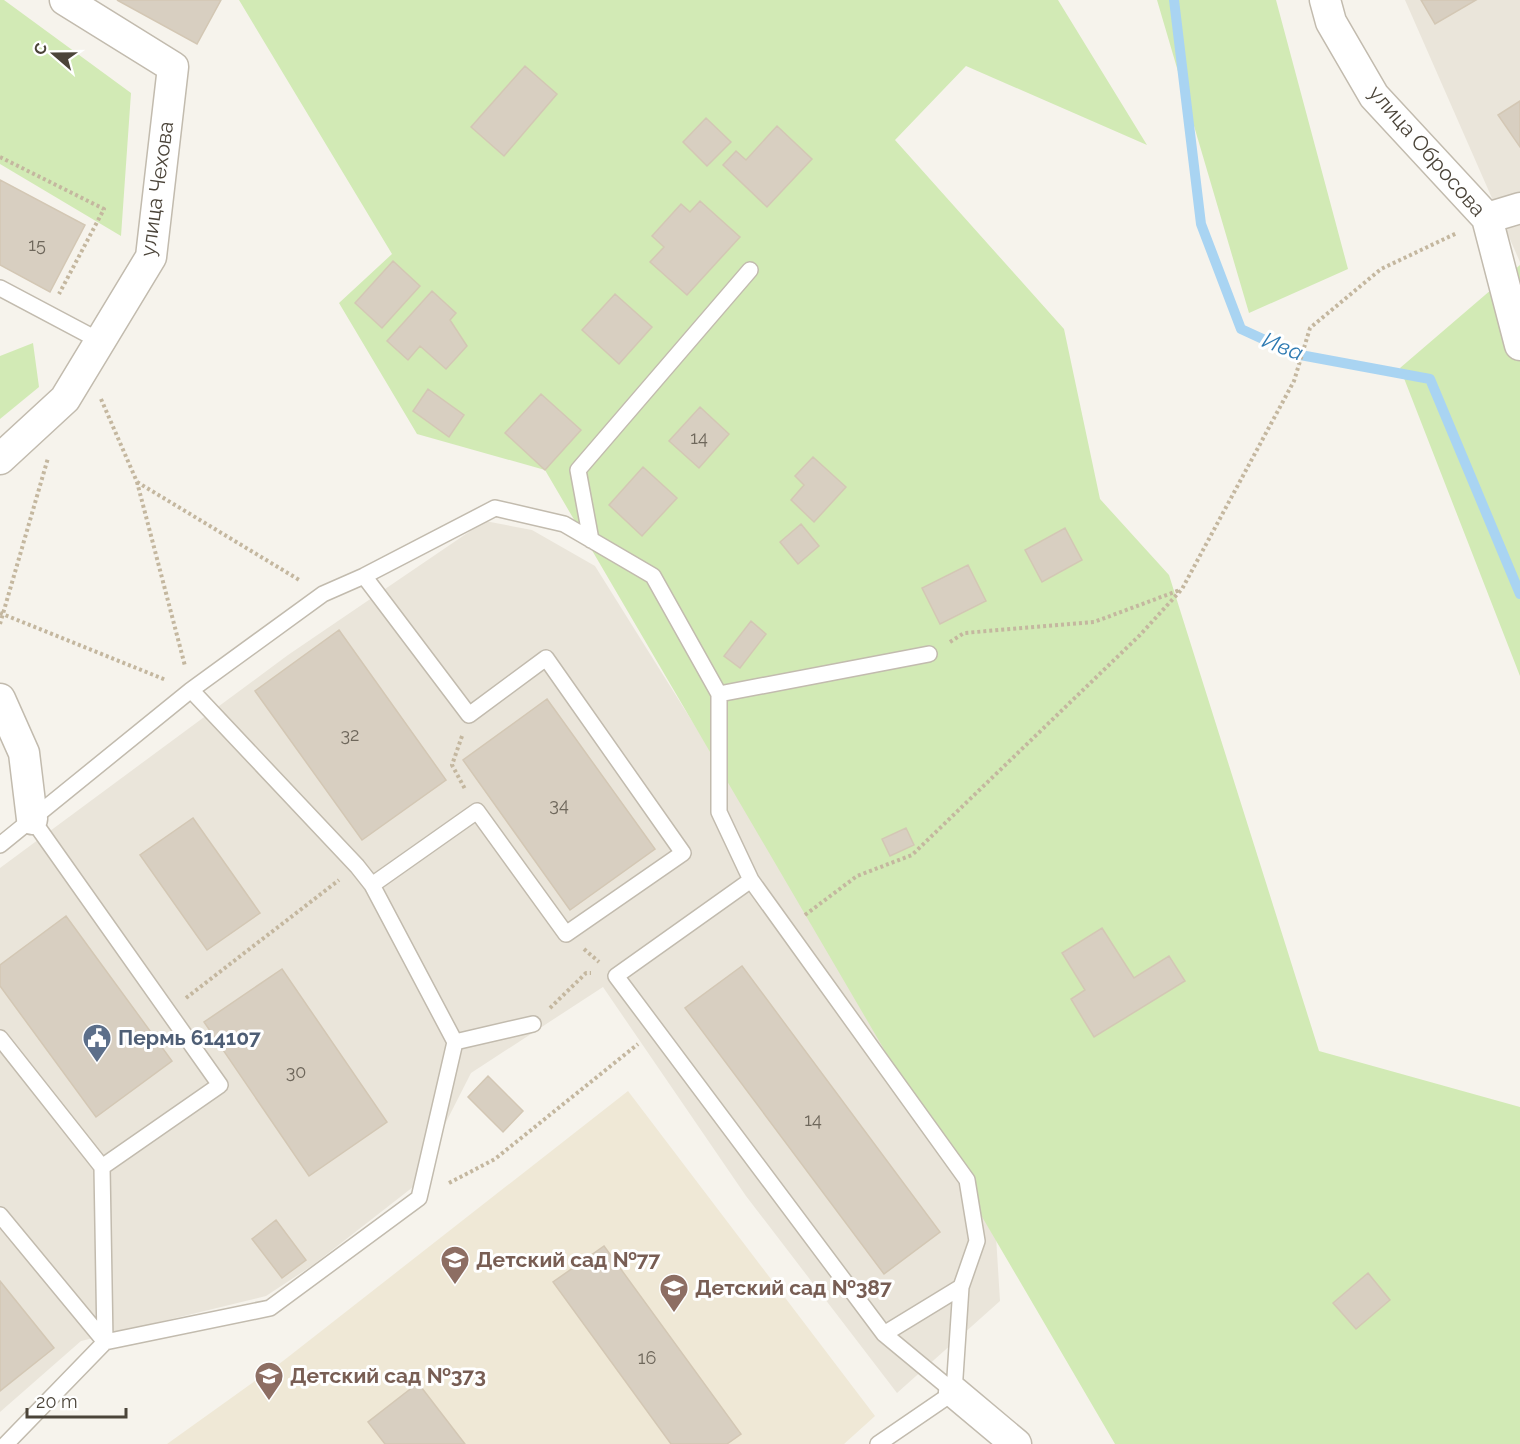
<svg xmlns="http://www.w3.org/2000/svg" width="1520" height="1444" font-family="Raleway,sans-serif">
<rect width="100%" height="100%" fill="#f6f3ec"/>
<path fill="#eae5da" d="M1405,0H1520V262Z
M485,521L532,530L595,566L994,1204L1000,1301L897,1393L746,1196L603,987L471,1073L413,1187L313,1265L266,1296L81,1341L0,1412V868L288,655Z"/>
<path fill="#efe8d6" d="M628,1091L875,1416L844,1444H167L283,1361Z"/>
<path fill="#d2eab5" d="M0,0H4L131,93L121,236L0,164Z
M239,0H1058L1147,145L966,66L895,140L1064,329L1100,499L1169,575L1319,1051L1520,1107V1444H1115L545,470L417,434L339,303L392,254Z
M1157,0H1276L1348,269L1249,313Z
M1520,265V676L1400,368Z
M33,343L39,387L0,419V356Z"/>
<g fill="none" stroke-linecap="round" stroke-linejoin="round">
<path stroke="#a9d4f2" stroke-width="10" d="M1174,0L1201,224L1241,329L1295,354L1430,379L1520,594"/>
</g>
<path fill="#d8cfc1" stroke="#d3c7b4" stroke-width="1.5" d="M117,0H221L197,44Z
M1421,0H1476L1435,24Z
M525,66L557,94L504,156L471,127Z
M1520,101V147L1498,115Z
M706,118L731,142L707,166L683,142Z
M777,126L812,159L767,207L723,165L736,151L746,160Z
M0,180L85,225L50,292L0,265Z
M700,201L740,237L687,295L650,262L664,247L652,236L681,204L690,212Z
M393,261L420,286L382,328L355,303Z
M432,291L456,313L450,320L467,346L446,369L420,346L408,360L387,341Z
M615,294L652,327L619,364L582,330Z
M428,389L464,415L449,437L413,411Z
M541,394L581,430L545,470L505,433Z
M700,407L729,434L699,468L669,441Z
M813,457L846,487L814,522L791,500L804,485L795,476Z
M643,467L677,498L642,536L609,505Z
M801,524L819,546L798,564L780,542Z
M1065,528L1082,560L1042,582L1025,550Z
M968,565L986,601L940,624L922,588Z
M751,621L766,634L740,668L724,656Z
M339,630L446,780L362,840L255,691Z
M547,699L655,849L570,910L463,760Z
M193,818L260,913L207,950L140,855Z
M906,828L914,845L890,856L882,839Z
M66,916L172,1061L96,1117L0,986V965Z
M1102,928L1134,978L1169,956L1185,981L1094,1037L1071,999L1085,990L1062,953Z
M742,966L940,1232L884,1274L685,1008Z
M282,969L387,1122L309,1176L204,1022Z
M488,1076L523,1111L503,1132L468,1097Z
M276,1220L306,1260L282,1278L252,1239Z
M604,1246L741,1434L727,1444H671L553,1282Z
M1368,1273L1390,1300L1356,1329L1333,1303Z
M0,1281L54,1348L0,1391Z
M418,1383L465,1444H385L368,1422Z"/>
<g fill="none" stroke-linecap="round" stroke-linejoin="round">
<g stroke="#c2bbae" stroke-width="18">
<path id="service" d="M0,288L100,341
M591,540L578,470L750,270
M191,690L357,866L372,885L477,811L566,934L683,853L546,658L469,715L364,576
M719,694L929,654
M32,819L220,1085L102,1167L105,1342
M0,845L191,690L323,594L364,576L495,508L564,524L653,576L719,694V812L751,880L967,1180L977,1241L961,1287L884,1334
M751,880L616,976L884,1334L954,1392
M0,1038L102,1167
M455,1042L533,1024
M0,1215L105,1342
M954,1392L961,1287
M6,1444L105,1342L270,1308L419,1198L455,1042L372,885
M878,1444L954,1392"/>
</g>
<g stroke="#c2bbae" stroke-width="33">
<path id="minor" d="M1325,0L1331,22L1374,96L1487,218L1520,345
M1487,218L1520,208
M0,459L65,399L151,257L173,67L65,0
M0,699L24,753L32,819
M954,1392L1016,1444"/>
</g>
<path stroke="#c4b79f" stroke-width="4" stroke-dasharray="3 3" stroke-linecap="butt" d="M0,157L104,209L59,294
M101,399L137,482L185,666
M137,482L301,581
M0,613L166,680
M0,624L48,458
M950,642L964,633L1094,622L1180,590
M462,736L452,765L465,789
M805,915L857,876L912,855L1140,635L1182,589L1294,381L1310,328L1381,269L1457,233
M584,949L599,962
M186,998L339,880
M550,1008L586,973H591
M449,1183L495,1159L638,1044"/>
<use href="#service" stroke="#fff" stroke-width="15"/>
<use href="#minor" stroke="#fff" stroke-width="30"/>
</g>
<defs>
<g id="civic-pin" transform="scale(1.5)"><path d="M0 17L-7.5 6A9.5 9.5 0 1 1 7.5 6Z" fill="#5c6f8a" stroke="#fff"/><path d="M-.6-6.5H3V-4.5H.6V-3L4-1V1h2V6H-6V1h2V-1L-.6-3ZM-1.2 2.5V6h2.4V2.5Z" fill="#fff"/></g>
<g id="school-pin" transform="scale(1.5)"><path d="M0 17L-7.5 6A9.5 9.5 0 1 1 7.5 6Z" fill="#8d6e63" stroke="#fff"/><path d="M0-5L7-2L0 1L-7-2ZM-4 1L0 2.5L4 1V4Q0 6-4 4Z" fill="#fff"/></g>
</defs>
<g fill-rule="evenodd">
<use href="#civic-pin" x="97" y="1038"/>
<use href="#school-pin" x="455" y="1260"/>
<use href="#school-pin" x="674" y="1288"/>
<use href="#school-pin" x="269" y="1376"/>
</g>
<g text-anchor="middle" stroke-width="6" stroke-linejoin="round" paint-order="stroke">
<g font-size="18" fill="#6e675b">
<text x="37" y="251">15</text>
<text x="699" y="444">14</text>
<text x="350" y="741">32</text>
<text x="559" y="811">34</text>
<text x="296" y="1078">30</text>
<text x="813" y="1126">14</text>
<text x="647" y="1364">16</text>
</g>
<g font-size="21" fill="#4b4439" stroke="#fff">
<text transform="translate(1427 151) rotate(49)" y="7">улица Обросова</text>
<text transform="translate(157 189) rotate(-82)" y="7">улица Чехова</text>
</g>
<g font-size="21" font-weight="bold" fill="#4e5e75" stroke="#fff" text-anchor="start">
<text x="118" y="1045">Пермь 614107</text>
</g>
<g font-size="21" font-weight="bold" fill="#785e54" stroke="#fff" text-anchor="start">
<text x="476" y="1267">Детский сад №77</text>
<text x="695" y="1295">Детский сад №387</text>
<text x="290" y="1383">Детский сад №373</text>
</g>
<g font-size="22" font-style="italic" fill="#2e7ab2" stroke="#fff">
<text transform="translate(1283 346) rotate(21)" y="8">Ива</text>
</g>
</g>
<g transform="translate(54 54) rotate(290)" stroke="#ffffff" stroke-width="4.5" paint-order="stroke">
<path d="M0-4.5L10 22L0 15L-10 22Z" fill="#4b4439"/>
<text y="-9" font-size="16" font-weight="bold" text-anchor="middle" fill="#4b4439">С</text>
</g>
<path d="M27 1408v9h99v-9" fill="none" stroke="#4b4439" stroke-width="3"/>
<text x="36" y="1408" font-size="18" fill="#4b4439" stroke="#ffffff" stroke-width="4.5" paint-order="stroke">20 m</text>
</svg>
